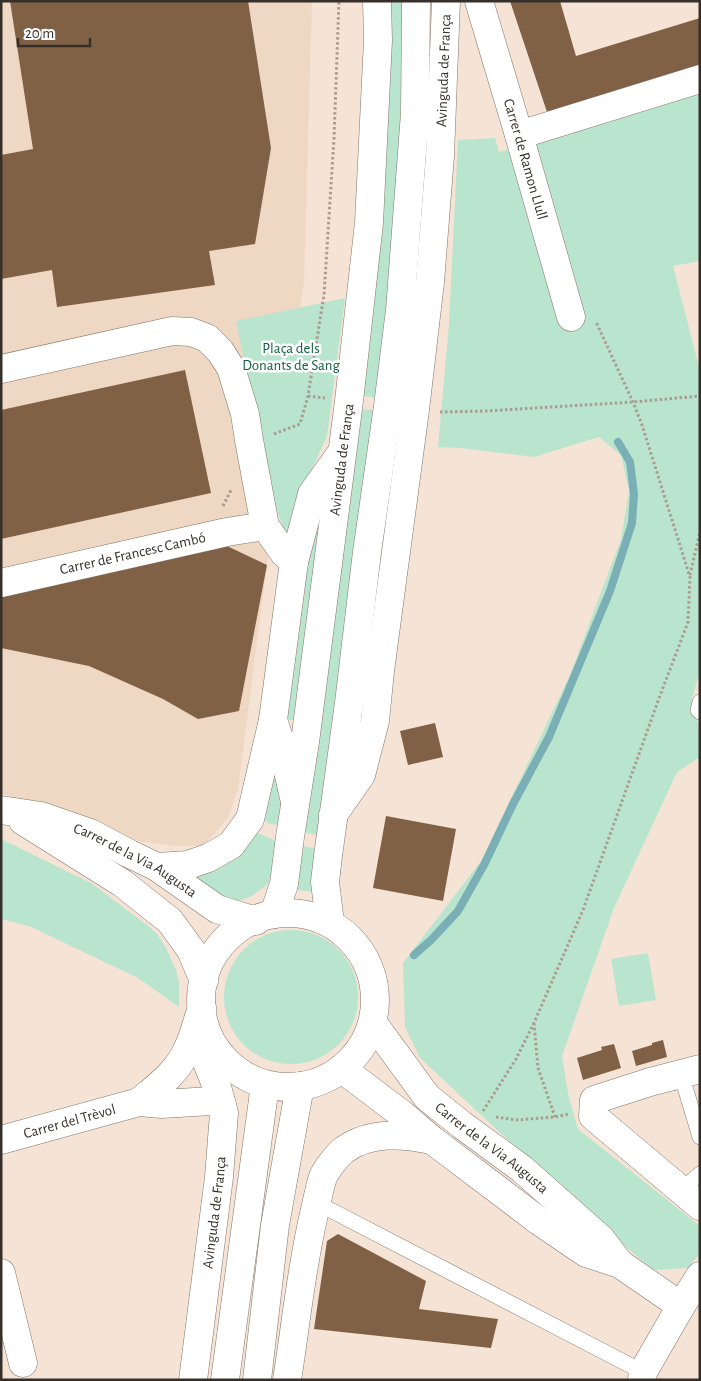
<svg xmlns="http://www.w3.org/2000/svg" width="701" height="1381" font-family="'Alegreya Sans',sans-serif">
<rect width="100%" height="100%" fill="#f5e3d5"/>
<path fill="#eed7c3" d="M1,1H312L304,280L238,789L228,818L203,846H174L138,841L1,793Z"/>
<path fill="#b9e5ce" d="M391,1H405L401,103L397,180L389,284L378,398L363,396L391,25Z
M700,92V261L673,266L700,371V670L692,699L693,711L700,727V757L677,772L614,908L562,1056L568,1093L578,1129L700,1226V1253L688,1268L652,1270L525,1156L420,1058L405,1027L403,963L481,861L570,675L621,539L629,491L621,455L599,437L534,457L460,448L438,447L449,324L458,140L495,138L499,152L545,140Z
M345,298L327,436L309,476L287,538L273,500L236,321Z
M361,409L374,410L317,835L304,832Z
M324,504L295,720H287L305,592V546Z
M272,753L281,811V825L269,824L259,814Z
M252,830L276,841C275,853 277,871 269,882C267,886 261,889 257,892C234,911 212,894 191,880Z
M1,839L91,883L147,925L157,934L165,946L176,970L179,983V1007L138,978L29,926L1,919Z
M303,846L317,849L315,892L308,891L296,890Z
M224 997a67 67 0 1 1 134 0a67 67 0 1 1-134 0Z
M648,953L656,1000L619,1006L611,959Z"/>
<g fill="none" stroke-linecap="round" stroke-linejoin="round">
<path stroke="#7aafb6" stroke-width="8" d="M414,955L431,940L458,911L485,863L513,804L549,737L610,591L632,523L634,494L630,462L618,442"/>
</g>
<path fill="#806146" d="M10,1H248L271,148L255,244L209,251L215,285L57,307L52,270L1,279V155L33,149Z
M510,1H560L576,56L700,18V68L549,118Z
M185,370L211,493L1,539V410Z
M227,546L267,565L239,711L198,719L163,699L89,666L1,648V596Z
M435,723L443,757L408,765L400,731Z
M386,816L456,829L443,901L373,888Z
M663,1040L667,1057L636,1066L632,1051L652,1045V1043Z
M614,1044L621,1068L583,1080L577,1058L602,1050L601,1047Z
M338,1234L426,1281L419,1309L498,1319L491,1348L314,1329L327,1241Z"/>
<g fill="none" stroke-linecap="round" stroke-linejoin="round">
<g stroke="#847568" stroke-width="16">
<path id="service" d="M700,702L698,710L700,712
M681,1074L700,1137
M681,1190L700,1174
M317,1203L643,1372"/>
</g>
<g stroke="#847568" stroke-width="29">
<g id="minor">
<path id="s1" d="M479,1L519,135L571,317"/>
<path d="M519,135L700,79"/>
<path d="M1,369L172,331L191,332L207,338L220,351L231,368L245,414L249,440L265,526L284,553L294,562"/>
<path id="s2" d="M1,583L227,532L265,526"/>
<path d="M273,720L284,753L295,802"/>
<path id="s3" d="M333,815L361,775L375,721L380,671L415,410L430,282L440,156L446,1"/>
<path d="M157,867L188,865L208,858L231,845L250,819L273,720L294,562L312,494L342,452"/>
<path id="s4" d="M373,1023L427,1097L462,1125L522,1169L601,1239L620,1264"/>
<path d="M342,1069L403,1115L432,1140L539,1221L586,1253L620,1264L681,1306"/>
<path d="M700,1069L650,1082L594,1100L593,1116L700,1206"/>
<path d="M139,1102C158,1086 178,1072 188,1048C194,1036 197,1021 202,1008"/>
<path id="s5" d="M1,1140L139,1102L162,1104L211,1101L222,1106"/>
<path d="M1,1273L23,1363"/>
<path id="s6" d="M193,1380L219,1177L224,1113L217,1087L208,1065L212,1047"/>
<path d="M287,1380C296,1324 301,1269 314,1214C317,1202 319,1189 323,1177C326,1170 338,1154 344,1150C370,1131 403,1134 432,1140"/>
<path d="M642,1380L643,1372L681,1306L700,1276"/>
</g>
</g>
<g stroke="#847568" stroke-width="29">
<g id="tertiary">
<path id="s7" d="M1,810L41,816L90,833L130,854L157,867L217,909L256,921"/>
<path d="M23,821L122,883L170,921L191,950L204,981"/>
</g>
</g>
<g stroke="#847568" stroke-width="29">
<g id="primary">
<circle cx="288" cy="1000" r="87"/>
<path id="s8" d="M274,914L284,884L290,837L305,742L349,401L369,223L378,40L377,1"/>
<path d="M330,923L325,882L328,856L349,703L367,552L388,406L400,310L415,113L416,1"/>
<path d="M225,1380L265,1085"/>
<path d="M257,1380L275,1225L300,1086"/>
</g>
</g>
<path stroke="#aa9c91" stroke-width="3" stroke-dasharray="2.5 2.5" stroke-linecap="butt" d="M308,396L325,398
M440,412L486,411L633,402L700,396
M274,434L300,424L308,396L324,295L334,138L339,1
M223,506L231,490
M690,575L700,532
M534,1023L538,1068L555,1117
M483,1111L516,1059L534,1023L583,910L658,701L688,622L690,577L642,425L633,402L596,322
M496,1117L516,1120L555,1117L569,1114"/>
<use href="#service" stroke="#fff" stroke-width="15"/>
<use href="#minor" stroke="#fff" stroke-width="28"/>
<use href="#tertiary" stroke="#fff" stroke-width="28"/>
<use href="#primary" stroke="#fff" stroke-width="28"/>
</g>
<g text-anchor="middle" stroke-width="5" stroke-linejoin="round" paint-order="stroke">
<g font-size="15" fill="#37302a" stroke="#fff">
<text dy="5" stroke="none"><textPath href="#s3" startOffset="759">Avinguda de França</textPath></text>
<text dy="5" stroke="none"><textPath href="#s1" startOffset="165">Carrer de Ramon Llull</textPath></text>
<text dy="5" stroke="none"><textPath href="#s8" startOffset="460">Avinguda de França</textPath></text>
<text dy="5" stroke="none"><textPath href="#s2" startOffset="135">Carrer de Francesc Cambó</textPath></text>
<text dy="5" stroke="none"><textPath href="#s7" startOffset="145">Carrer de la Via Augusta</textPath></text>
<text dy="5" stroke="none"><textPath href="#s5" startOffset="71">Carrer del Trèvol</textPath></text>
<text dy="5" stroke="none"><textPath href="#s4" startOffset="174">Carrer de la Via Augusta</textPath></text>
<text dy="5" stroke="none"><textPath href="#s6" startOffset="169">Avinguda de França</textPath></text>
</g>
<g font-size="15" fill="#146043" stroke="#fff">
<text x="291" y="353">Plaça dels<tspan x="291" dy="17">Donants de Sang</tspan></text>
</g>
</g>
<rect width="701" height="1381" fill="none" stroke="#37302a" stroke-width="5"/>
<path d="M18 38v8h72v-8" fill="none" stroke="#37302a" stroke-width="2.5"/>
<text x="25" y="38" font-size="15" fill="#37302a" stroke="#ffffff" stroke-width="4" paint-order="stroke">20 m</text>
</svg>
